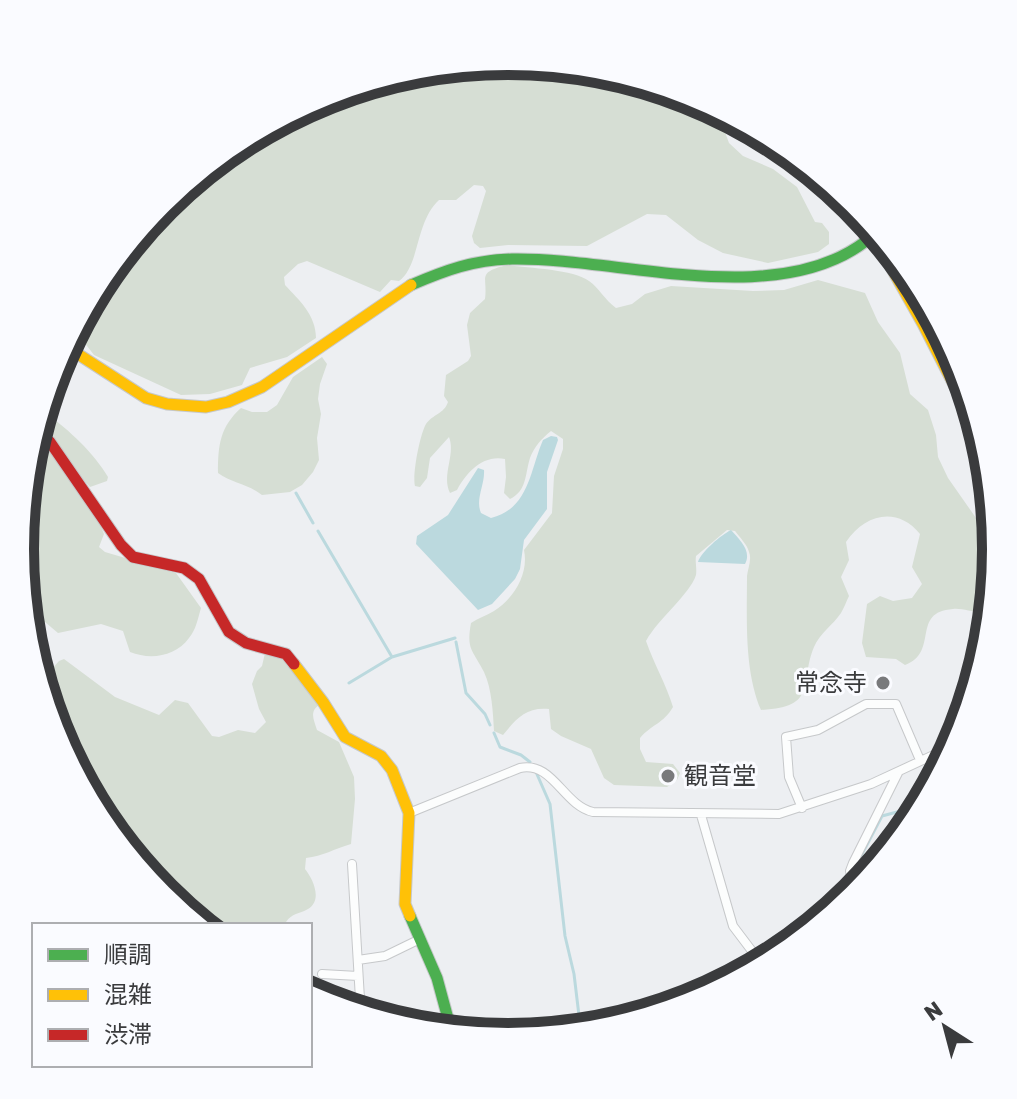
<svg xmlns="http://www.w3.org/2000/svg" width="1017" height="1099" font-family="Rubik,'Noto Sans JP',sans-serif">
<rect width="100%" height="100%" fill="#edeff2"/>
<path fill="#d6ded4" d="M509,61L696,98L718,113L729,143L743,156L773,169L797,187L815,222L822,223L829,232V244L818,252L768,263L723,253L698,240L666,215L647,214L587,246L508,245L480,248L474,243L472,236L486,191L483,186L474,185L456,200H439C415,222 420,266 399,281L391,280L380,292L307,261L298,264L284,277L285,285C299,300 316,315 316,338L287,357L250,368L242,385L210,394L181,395L94,355L77,333L163,204L322,98Z
M507,265C527,268 574,269 589,281C599,288 605,300 616,308L632,304L645,294L671,286L753,291L784,290L818,280L865,293L878,322L900,353L910,394L928,410L936,435L938,457L948,478L997,548L985,612C973,613 963,608 953,609C910,612 940,652 905,665L896,659L866,657L862,643L867,604L880,596L893,601L912,598L922,584L912,567L920,534C897,506 865,514 846,542L849,560L841,577L849,596C846,602 844,608 841,613C833,625 820,633 814,647C799,683 819,707 761,710C744,670 747,619 747,576C748,568 752,559 749,552C747,544 740,538 735,531L727,530L696,556C695,562 697,568 696,575C690,594 658,619 646,641C654,664 666,684 673,707C663,724 652,724 640,738V749L646,762L673,764L680,773L677,780L667,787L614,785L604,778L591,749L561,736L551,729L549,709C526,707 517,718 503,735L494,731C493,713 492,689 484,672C473,650 466,650 471,623C478,618 486,616 494,611C514,598 529,574 524,550L552,513L554,476L563,449V439L551,431C542,438 534,447 530,458C525,474 527,491 510,499L504,493L506,477L505,459C483,454 466,473 457,490L450,493C441,475 456,455 449,437L430,458L427,478L420,487L415,486C412,475 420,434 426,424C433,414 444,414 448,402L444,396L446,375L468,361L471,356L467,325L470,313L485,299C488,276 476,273 507,265Z
M322,357L327,364L320,384L318,399L321,414L317,438L319,460L313,472L302,485L290,492L262,495C248,484 232,483 218,473C218,445 220,427 241,408L252,412H267L277,405L293,377Z
M47,414C69,430 94,453 108,477L107,481L90,487L80,476L104,534L99,547L105,552L176,573L201,608C198,618 196,630 189,638C175,657 150,660 130,652L123,631L101,624L58,633L45,622L35,624L20,549Z
M265,653L284,659L319,705C309,712 314,720 317,730L339,742L354,777L355,799L351,844C334,849 323,856 306,858L305,869C313,879 323,900 308,909C299,914 292,913 286,922L287,925H208L163,895L57,736L44,670L50,671L59,661L64,659L115,697L159,715L175,700L188,703L212,736L219,737L238,730L255,733L266,722L259,709L252,684L257,671L262,666Z"/>
<path fill="#bbd9de" d="M551,436L557,437L558,440L547,472V509L524,540L520,569L515,579L492,604L478,610L416,544L417,536L448,515L478,468L484,470C485,485 475,499 481,513L491,518C529,509 530,470 543,440Z
M731,530C740,540 752,551 745,564L698,562C701,552 721,535 731,530Z"/>
<g fill="none" stroke-linecap="round" stroke-linejoin="round">
<path stroke="#bbd9de" stroke-width="3" d="M296,493L313,523
M318,531L392,657L455,638
M456,642L466,693L485,714L490,725
M349,683L392,657
M494,733L500,747L521,755L530,762
M536,772L550,804L565,936L574,974L580,1024
M860,858L882,816L912,808"/>
<g stroke="#c6c8ca" stroke-width="10">
<path id="street" d="M802,808L789,777L786,737L818,730L866,704H896L920,760
M409,813L520,768C553,761 563,805 593,812L779,814L871,784L953,746
M701,815L733,926L758,959
M854,894L850,871L853,863L898,773
M358,960L385,956L420,939
M322,974L358,976
M346,1006L360,999L352,864"/>
</g>
<g stroke="#c6c8ca" stroke-width="13">
<path id="fast" d="M411,285C446,270 473,260 512,259C618,257 775,311 866,241
M410,916L437,978L450,1026
M745,968L794,929L859,888"/>
</g>
<g stroke="#c6c8ca" stroke-width="13">
<path id="slow" d="M861,214L923,324L971,418
M67,347L146,398L167,404L206,407L228,402L262,387L411,285
M294,664L323,702L345,737L381,756L392,770L409,813L405,904L410,916"/>
</g>
<g stroke="#c6c8ca" stroke-width="13">
<path id="jam" d="M42,437L50,442L121,545L133,557L184,568L199,579L229,632L246,643L286,654L294,664"/>
</g>
<use href="#street" stroke="#fcfdfd" stroke-width="8"/>
<use href="#fast" stroke="#4caf50" stroke-width="11"/>
<use href="#slow" stroke="#ffc107" stroke-width="11"/>
<use href="#jam" stroke="#c62828" stroke-width="11"/>
<g stroke="#c6c8ca" stroke-width="13" stroke-linecap="butt">
<path id="fast-bridge" d="M866,241L875,235"/>
</g>
<use href="#fast-bridge" stroke="#4caf50" stroke-width="11"/>
</g>
<g fill="#797a7c" stroke="#fafbff" stroke-width="3">
<circle cx="883" cy="683" r="8"/>
<circle cx="668" cy="776" r="8"/>
</g>
<g text-anchor="middle" stroke-width="6" stroke-linejoin="round" paint-order="stroke">
<g font-size="24" fill="#3a3b3d" stroke="#fafbff" text-anchor="end">
<text x="867" y="691">常念寺</text>
<text x="684" y="784" text-anchor="start">観音堂</text>
</g>
</g>
<path d="M0 0H1017V1099H0ZM34 549a474 474 0 1 1 948 0a474 474 0 1 1-948 0Z" fill="#fafbff" fill-rule="evenodd"/>
<path fill="none" stroke="#3a3b3d" stroke-width="10" d="M34 549a474 474 0 1 1 948 0a474 474 0 1 1-948 0Z"/>
<rect x="32" y="923" width="280" height="144" fill="#fafbff" stroke="#adaeb1" stroke-width="2"/>
<rect x="48" y="949" width="40" height="12" fill="#4caf50" stroke="#adaeb1" stroke-width="2"/>
<text x="104" y="963" font-size="24" fill="#3a3b3d">順調</text>
<rect x="48" y="989" width="40" height="12" fill="#ffc107" stroke="#adaeb1" stroke-width="2"/>
<text x="104" y="1003" font-size="24" fill="#3a3b3d">混雑</text>
<rect x="48" y="1029" width="40" height="12" fill="#c62828" stroke="#adaeb1" stroke-width="2"/>
<text x="104" y="1043" font-size="24" fill="#3a3b3d">渋滞</text>
<g transform="translate(945 1027) rotate(324)" stroke="#fafbff" stroke-width="6" paint-order="stroke">
<path d="M0-6L14 30L0 20L-14 30Z" fill="#3a3b3d"/>
<text y="-12" font-size="22" font-weight="bold" text-anchor="middle" fill="#3a3b3d">N</text>
</g>
</svg>
